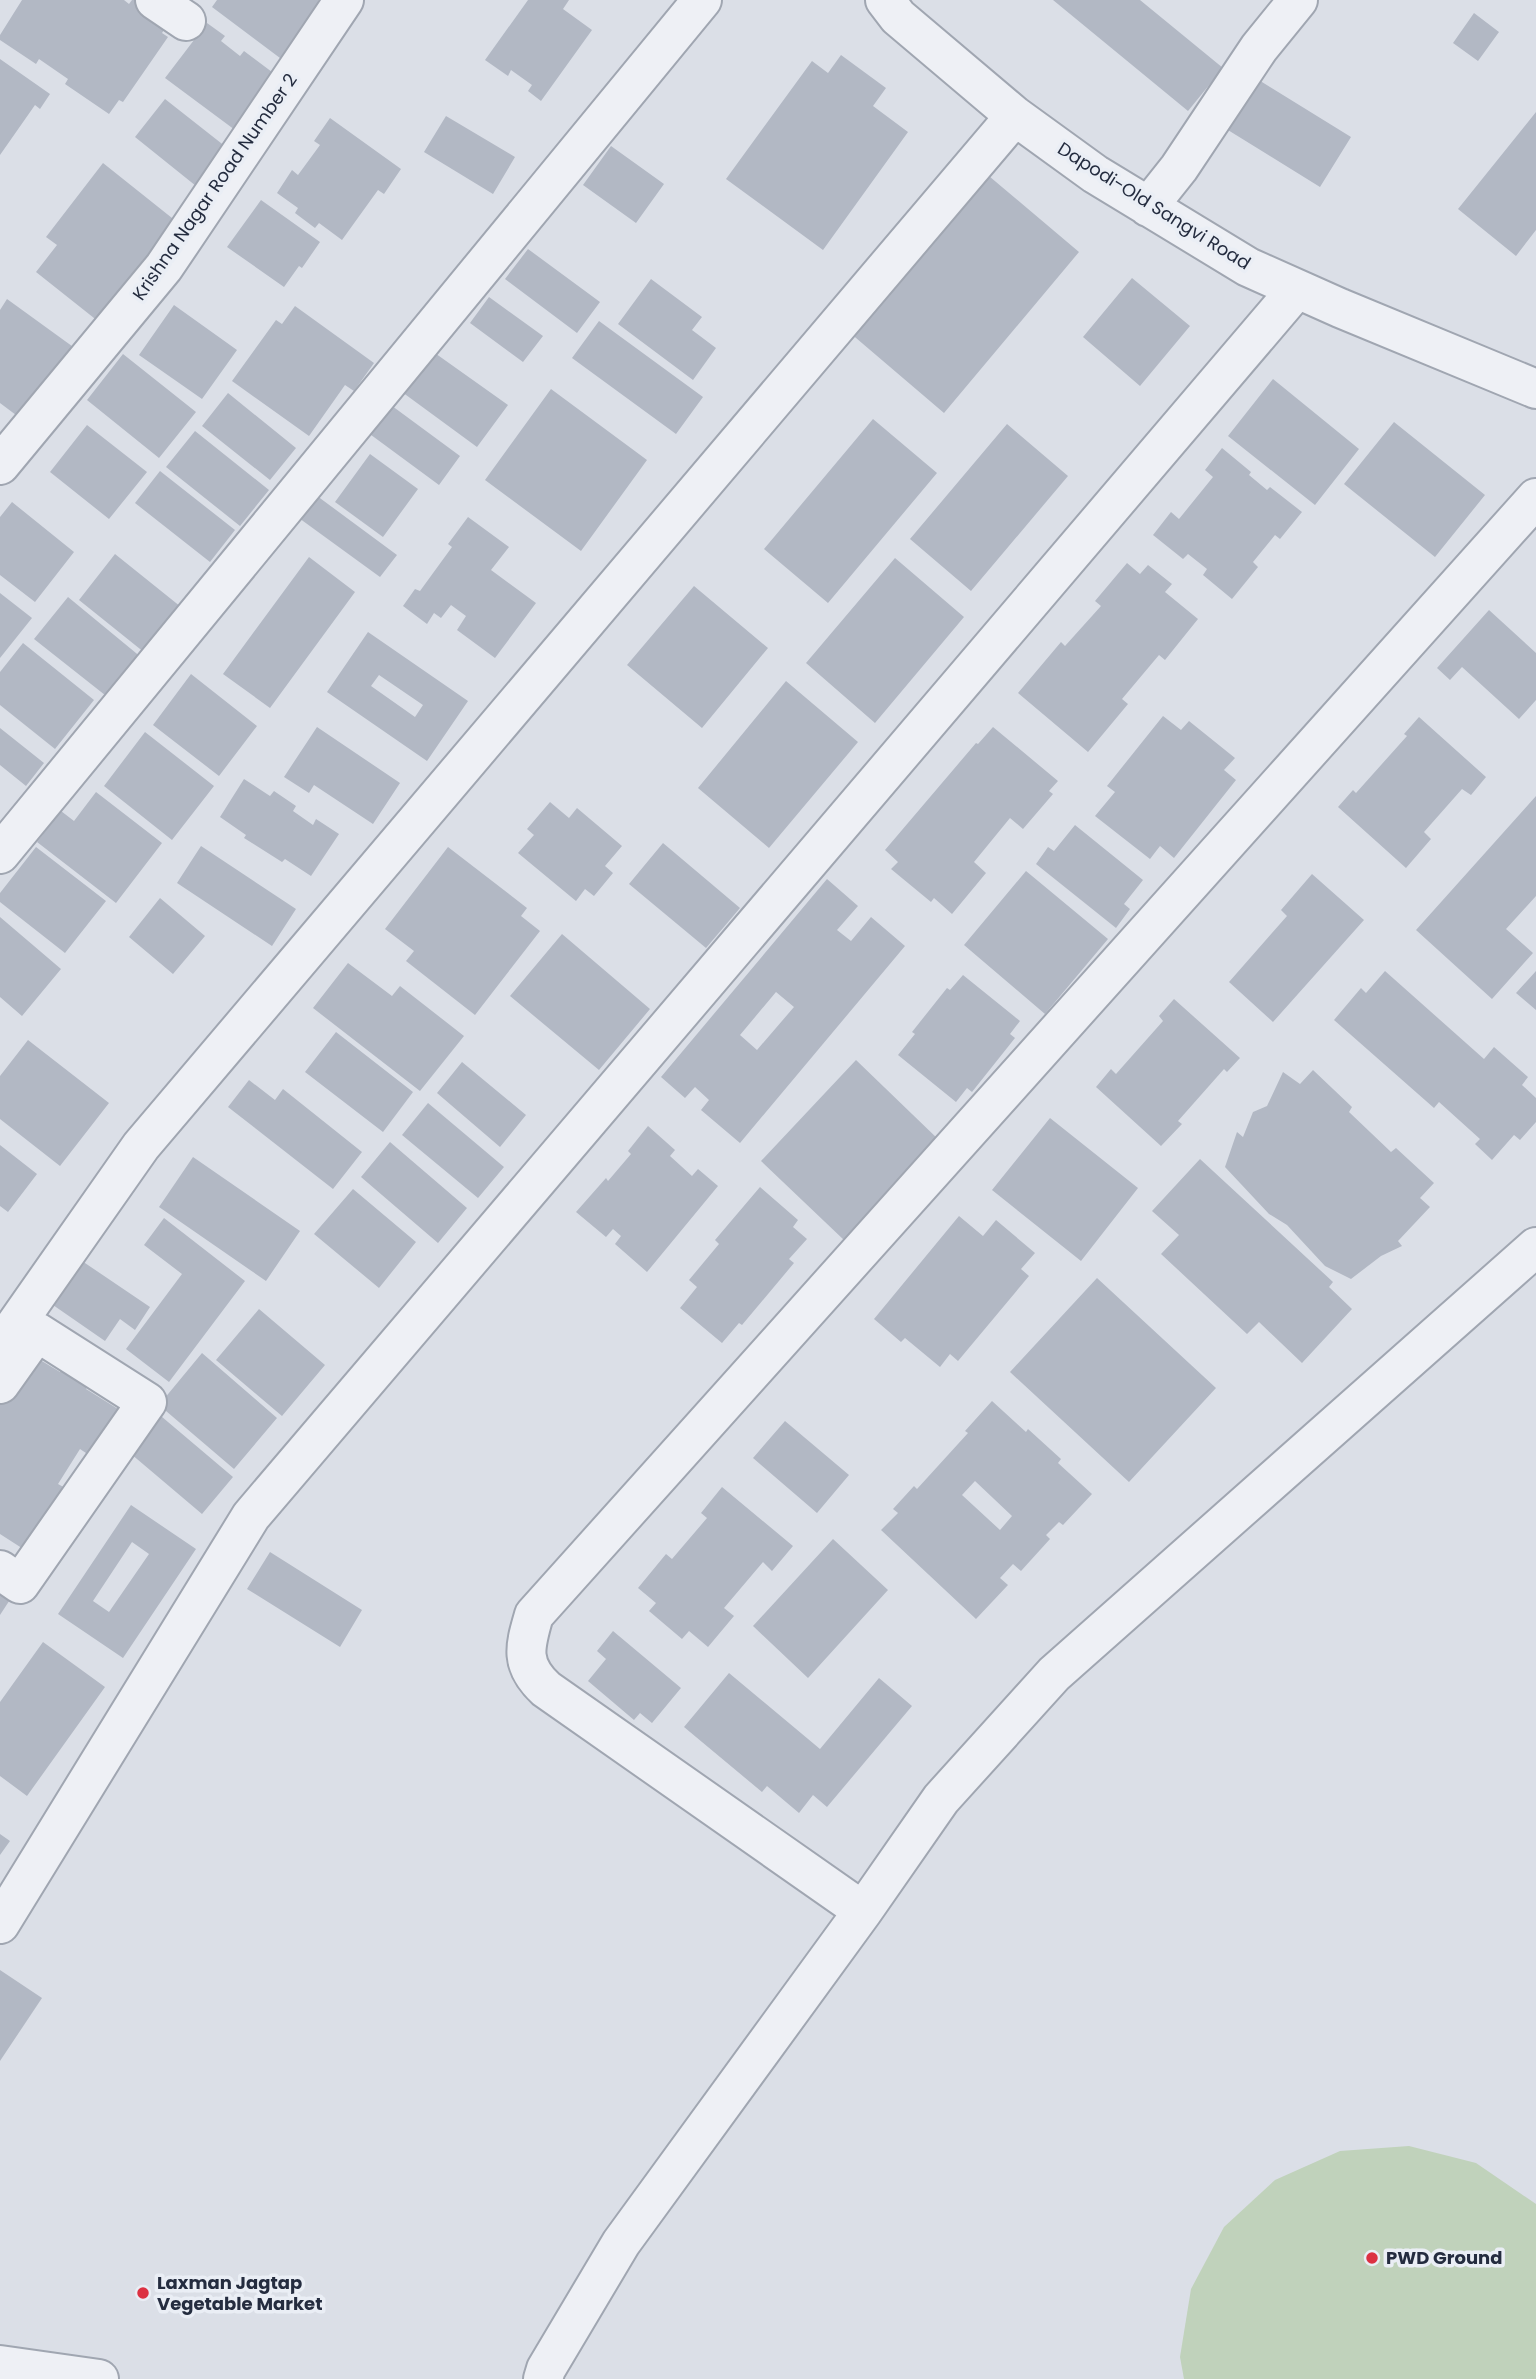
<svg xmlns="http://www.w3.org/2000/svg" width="1536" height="2379" font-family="Poppins,sans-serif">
<rect width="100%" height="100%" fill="#dbdfe7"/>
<path fill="#c0d2bb" d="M1409,2146L1476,2163L1536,2204V2379H1184L1180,2357L1191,2289L1224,2227L1275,2180L1340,2151Z"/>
<path fill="#b2b8c4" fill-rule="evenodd" d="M22,0H124L129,4L132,0H137L169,22L162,33L168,37L123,102L119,100L109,114L65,84L68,79L39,59L36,64L0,40V35Z
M217,0H318L329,8L288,64L212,7Z
M528,0H569L563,9L592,30L541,101L528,91L532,85L511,70L508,76L485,60Z
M1053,0H1140L1223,68L1188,111Z
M1474,13L1499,32L1478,61L1453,43Z
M207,23L225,36L221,41L240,56L244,51L276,75L235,130L165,78Z
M841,55L886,88L873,106L908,132L823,250L726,179L812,61L828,73Z
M0,59L50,94L40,109L35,105L0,155Z
M1233,64L1351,137L1320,187L1202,114Z
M165,99L226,147L196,186L135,137Z
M1536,112V230L1516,256L1458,209Z
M446,116L515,157L493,194L424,152Z
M330,118L401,169L384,194L378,190L342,240L319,223L315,228L295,213L298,208L277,193L292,170L298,175L320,145L314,141Z
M611,146L664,184L636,223L583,185Z
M103,163L177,222L99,322L36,272L57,245L46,237Z
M983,171L1079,252L944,413L849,332Z
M261,200L320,242L302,268L299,266L284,287L227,247Z
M528,249L600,302L577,333L505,279Z
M1132,278L1190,326L1140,386L1083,337Z
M651,279L702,317L692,330L716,348L693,380L618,324Z
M489,297L543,336L523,362L470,323Z
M7,299L76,349L24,421L0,403V310Z
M174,305L237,350L202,399L139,355Z
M295,306L374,363L354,391L345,385L309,436L232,381L276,320L282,324Z
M599,321L703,397L676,434L572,358Z
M432,351L508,405L477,447L402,392Z
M123,354L196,412L159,458L87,400Z
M1273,379L1359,449L1315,505L1228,436Z
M551,389L647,460L581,551L485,480Z
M228,393L296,448L270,480L202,426Z
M384,400L460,456L439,485L363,429Z
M873,419L937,473L828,603L764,549Z
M1394,422L1485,495L1435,557L1344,484Z
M1007,424L1068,476L971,591L910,539Z
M87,425L147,472L109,519L50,472Z
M195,431L269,490L240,526L166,467Z
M1222,448L1251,472L1249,475L1267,490L1270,487L1302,512L1280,539L1275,535L1253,562L1258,567L1232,599L1203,575L1207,569L1188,554L1183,559L1153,535L1171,512L1179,519L1213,477L1205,470Z
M370,454L418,489L383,537L335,502Z
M160,471L235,530L210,562L135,503Z
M309,490L397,555L380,577L292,513Z
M12,502L74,552L35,602L0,575V517Z
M468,517L509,547L491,570L536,603L495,658L457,630L466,616L451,605L441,618L434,613L427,624L403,606L415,589L420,591L452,547L448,544Z
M115,554L186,611L150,657L79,600Z
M309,557L355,592L270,708L223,674Z
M895,558L964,617L875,723L806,663Z
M1127,563L1140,574L1148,565L1172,584L1165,592L1198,619L1165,660L1159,655L1122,699L1128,704L1088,752L1018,693L1061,642L1065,646L1101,606L1095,601Z
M694,586L768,648L702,728L627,665Z
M0,593L32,618L0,658Z
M68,597L142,658L110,699L34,639Z
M1489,610L1536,653V700L1519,719L1462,667L1450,680L1437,668Z
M368,632L468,701L427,761L327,692ZM379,675L423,705L415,717L371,686Z
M23,643L94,700L55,749L0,705V672Z
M191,674L257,726L219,776L153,725Z
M786,681L858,742L769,848L698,788Z
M1163,716L1181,730L1189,721L1235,758L1224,770L1236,780L1174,858L1160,846L1150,859L1095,816L1115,792L1107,786Z
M1419,717L1486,777L1471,795L1462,789L1424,832L1431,839L1406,868L1338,807L1353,790L1356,793L1407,736L1404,734Z
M317,727L400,783L373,824L314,785L309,793L284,777Z
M993,727L1058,781L1049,791L1053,794L1023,829L1010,818L974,862L986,873L952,914L934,898L931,902L891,869L898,862L885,850L976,743L978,744Z
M0,728L44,763L26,786L0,765Z
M145,732L214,786L172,840L104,786Z
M244,779L270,796L274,791L296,806L293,811L313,825L316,819L339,834L311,876L285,859L282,862L244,838L246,835L220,817Z
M96,792L162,843L116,903L37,842L61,811L74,821Z
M1536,796V896L1506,929L1533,953L1492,999L1416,930Z
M550,802L569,818L577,808L622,846L605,866L613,873L594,896L585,889L576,901L518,853L534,835L527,829Z
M1075,825L1143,880L1124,904L1130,909L1116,928L1036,864L1048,847L1054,851Z
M663,843L740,908L706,948L629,884Z
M201,846L296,909L272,946L177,883Z
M36,847L106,901L65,953L0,902V893Z
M448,847L527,908L521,916L540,931L475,1015L406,961L414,951L385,929Z
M1026,871L1108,939L1045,1014L964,945Z
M1312,874L1364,920L1273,1022L1229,982L1287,916L1281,910Z
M827,879L858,906L837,930L851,941L871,917L905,946L740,1143L701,1110L709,1100L695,1087L685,1098L661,1077ZM776,992L794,1007L757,1050L740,1035Z
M160,898L205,936L173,974L129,937Z
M0,917L61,969L22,1016L0,997Z
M562,934L650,1009L599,1070L510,996Z
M348,963L392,996L400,986L464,1036L420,1091L313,1008Z
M1385,971L1484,1059L1494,1047L1528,1077L1522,1085L1536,1098V1122L1520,1140L1514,1135L1492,1160L1475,1144L1480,1139L1439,1102L1434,1108L1334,1020L1361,988L1366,993Z
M1536,971V1010L1516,993Z
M963,975L1020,1021L1010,1034L1015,1038L972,1092L967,1088L956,1102L898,1055L915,1034L912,1032L947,988L950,990Z
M1174,999L1240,1058L1227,1072L1224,1069L1178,1121L1182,1124L1161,1146L1096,1087L1111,1069L1116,1074L1163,1021L1159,1016Z
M336,1032L413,1092L383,1132L305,1072Z
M28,1040L109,1103L60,1166L0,1119V1076Z
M856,1060L940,1141L845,1241L761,1161Z
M462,1062L526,1115L500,1147L437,1093Z
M1313,1070L1352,1107L1349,1112L1391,1152L1396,1148L1434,1183L1420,1198L1430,1207L1398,1241L1402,1246L1381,1256L1351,1279L1325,1266L1287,1225L1269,1214L1225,1167L1237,1132L1243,1137L1253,1112L1267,1106L1283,1072L1300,1084Z
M249,1080L275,1100L283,1089L362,1152L333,1189L228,1107Z
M428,1103L504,1167L478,1198L402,1135Z
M1050,1118L1138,1188L1081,1261L992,1190Z
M648,1126L675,1150L670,1156L692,1176L698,1169L718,1186L647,1272L615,1244L621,1236L613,1229L606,1237L576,1212L606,1178L608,1181L631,1154L628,1151Z
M390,1142L467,1208L438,1243L361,1177Z
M0,1145L37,1174L8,1212L0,1206Z
M193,1157L300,1231L266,1281L159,1207Z
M1200,1159L1333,1282L1329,1287L1352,1309L1302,1363L1259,1322L1247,1334L1161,1254L1179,1235L1152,1211Z
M760,1187L798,1220L793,1227L807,1239L789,1259L794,1263L742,1325L739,1323L722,1343L680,1308L697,1287L689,1280L719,1244L715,1240Z
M353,1189L416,1242L379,1288L314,1234Z
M959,1216L983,1236L996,1220L1035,1253L1021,1269L1029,1276L958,1361L950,1354L940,1367L905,1338L901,1342L874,1319Z
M164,1218L245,1281L169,1382L126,1349L182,1274L144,1245Z
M82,1261L150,1307L135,1330L120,1319L105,1341L53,1305Z
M1097,1278L1216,1388L1129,1482L1010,1372Z
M259,1309L325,1365L282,1416L216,1360Z
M27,1352L60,1372L64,1366L90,1383L86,1389L118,1409L89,1455L80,1449L58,1484L67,1489L28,1552L0,1534V1394Z
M202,1353L277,1418L234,1469L159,1405Z
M992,1401L1026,1432L1028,1429L1061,1459L1058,1463L1092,1494L1063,1525L1059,1522L1046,1535L1050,1539L1021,1571L1013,1564L1000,1578L1008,1585L976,1619L881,1530L898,1513L893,1509L914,1486L917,1489L968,1433L965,1431ZM975,1481L1012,1516L1000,1530L962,1495Z
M155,1411L233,1477L202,1514L124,1448Z
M785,1421L849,1475L817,1513L753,1458Z
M722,1487L793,1546L772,1571L763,1562L724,1608L734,1616L708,1647L689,1631L682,1639L649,1611L656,1603L638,1588L666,1554L672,1559L707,1518L701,1513Z
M131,1505L196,1549L123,1658L58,1614ZM132,1542L149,1554L109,1612L93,1601Z
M833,1539L888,1590L808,1678L753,1626Z
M270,1552L362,1610L340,1647L247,1589Z
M0,1583L15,1592L0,1615Z
M613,1631L681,1688L652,1723L640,1713L634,1720L588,1681L606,1659L597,1651Z
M43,1642L105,1687L27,1796L0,1776V1702Z
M729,1673L820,1749L879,1678L912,1706L827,1807L813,1795L799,1813L767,1786L762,1792L684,1727Z
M0,1834L10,1841L0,1855Z
M0,1970L42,1998L0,2061Z"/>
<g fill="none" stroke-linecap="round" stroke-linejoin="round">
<g stroke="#a0a6b1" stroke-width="42">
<path id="minor" d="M155,0L186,21
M885,0L898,17L1015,116L1095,174L1248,267L1340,308L1536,389
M1148,207L1179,168L1259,48L1298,0
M0,465L164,267L344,0
M0,854L702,0
M0,1347L141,1146L1015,116
M0,1384L37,1332L147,1402L20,1584L0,1570
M863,1911L546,1689C519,1664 525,1646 534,1615L1536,498
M0,1924L251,1516L1297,289
M0,2365L99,2379
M543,2379L546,2369L621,2243L863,1911L941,1799L1054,1674L1536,1247"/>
</g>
<use href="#minor" stroke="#eef0f5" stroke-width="38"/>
</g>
<g fill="#dc3142" stroke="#eaeef5" stroke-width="2.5">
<circle cx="1372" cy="2258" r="7"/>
<circle cx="143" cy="2293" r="7"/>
</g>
<g text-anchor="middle" stroke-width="7" stroke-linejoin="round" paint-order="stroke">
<g font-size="18" fill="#242c3f" stroke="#eaeef5">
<text transform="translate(215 187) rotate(-55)" y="6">Krishna Nagar Road Number 2</text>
<text transform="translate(1154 206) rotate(32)" y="6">Dapodi-Old Sangvi Road</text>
</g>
<g font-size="18" font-weight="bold" fill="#242c3f" stroke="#eaeef5" text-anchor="start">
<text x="1386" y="2264">PWD Ground</text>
<text x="157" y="2289">Laxman Jagtap<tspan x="157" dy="21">Vegetable Market</tspan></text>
</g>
</g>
</svg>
